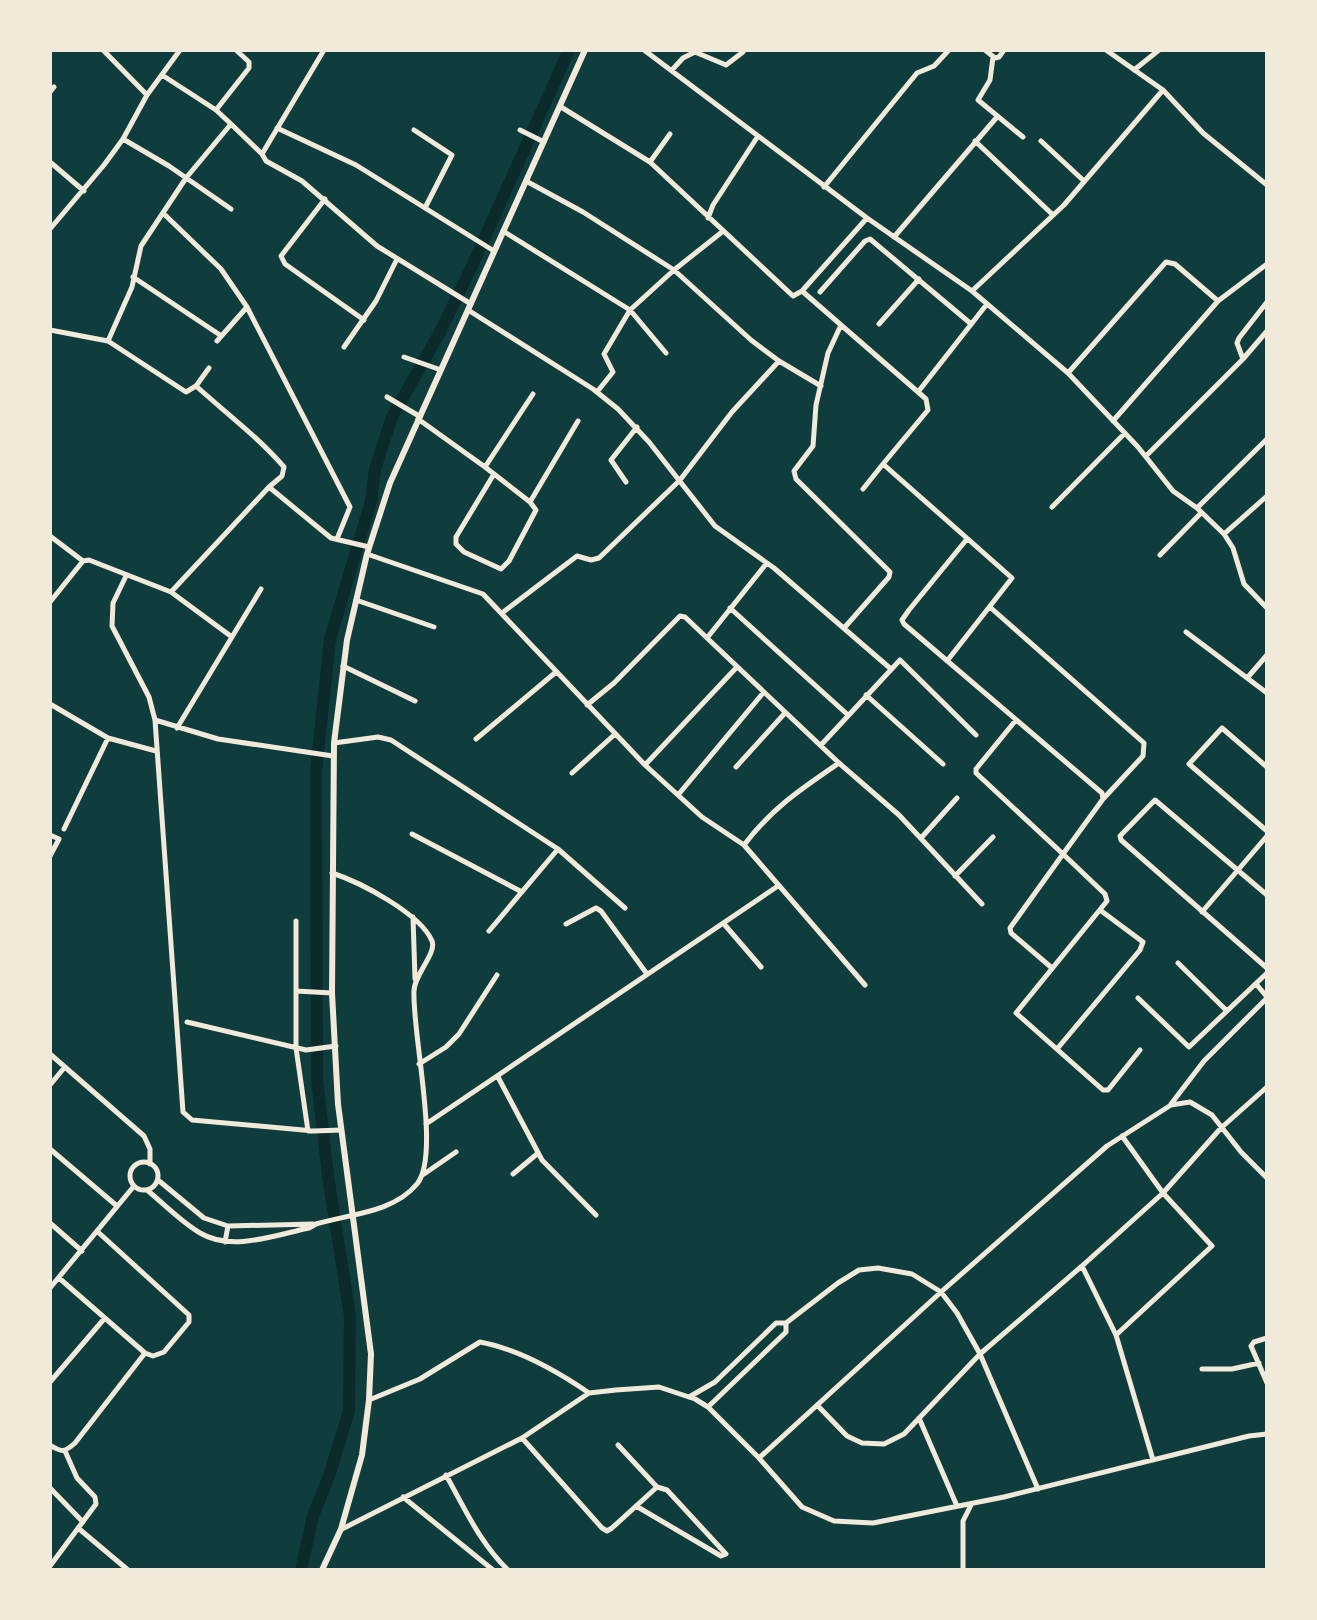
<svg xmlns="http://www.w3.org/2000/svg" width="1317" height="1620" font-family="'Roboto Serif',serif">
<rect width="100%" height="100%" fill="#0f3d3e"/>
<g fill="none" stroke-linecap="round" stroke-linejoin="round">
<path stroke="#0a2a2b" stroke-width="12" d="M301,1570L313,1516L329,1476L349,1411L350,1316L328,1176L317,1079L316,772L330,639L371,501L375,469L392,417L440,332L472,266L569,50"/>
<path stroke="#f1e9da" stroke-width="5" d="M103,50L147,95
M644,50L867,218L972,291L1068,373L1138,447L1173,491L1197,508L1224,534L1233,548L1244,584L1267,608
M985,50L995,58L999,57L1004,50
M1106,50L1163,90L1203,133L1267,185
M993,57L990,80L978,100L1023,137
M672,70L683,58L695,52L726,65L743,52
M1134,70L1159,50
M50,92L54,87
M561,107L650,162L793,296L802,291L867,218
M216,110L249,68V62L236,50
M231,124L262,154L266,161L302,181L377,246L471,304
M277,128L356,165L494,251
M414,130L452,155L426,206
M520,130L544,142
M123,139L169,166L231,209
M975,141L1053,215
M1041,141L1084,181
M262,154L324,50
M50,162L84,191
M650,162L670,134
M526,181L583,212L674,270L751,340L779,361L821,386
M824,187L917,73L934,66L949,50
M325,199L281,256L285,264L364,320
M163,213L221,269L247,307L350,507L337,539
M708,218L713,205L758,136
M50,229L104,165L123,139L147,95L180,50
M503,231L630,310L666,353
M894,237L997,117
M133,277L220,335
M802,291L926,399L928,410L883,464L1012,578L947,661
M972,291L1064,205L1163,90
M820,292L865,241L870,239L970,323
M468,310L593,389L618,409L649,442L715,526L774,568L891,669
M879,324L919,279
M841,325L828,353L816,405L813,446L794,471L796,479L890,572L889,577L845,627
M50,330L108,341L186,392L196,386L209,368
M108,341L132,287L141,246L186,178L231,124L216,110L162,75
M217,341L247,307
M344,347L376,301L397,259
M404,357L441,370
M1243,359L1237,343L1239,338L1267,302
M1068,373L1166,262L1175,264L1218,301
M196,386C226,413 258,437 284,467L282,476L269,487
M597,392L613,372L604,354L630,310L674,270L722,232
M918,392L987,304
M387,397L419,416
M418,419L485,467L530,502L536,510L509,561L501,569L464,552L456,544V537L494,474
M1113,421L1218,301L1267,264
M1146,456L1243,359L1267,331
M485,467L533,394
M626,482L611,460L637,427
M863,489L883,464
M530,502L578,421
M1052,507L1125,433
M1197,508L1267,439
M1224,534L1267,496
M50,536L83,561
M967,539L909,610L902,620L904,624L1102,793L1103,799L1063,854L1105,894L1107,901L1016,1013L1103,1090H1108L1140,1050
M367,554L483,594L645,765L702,817L744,845L865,985
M1160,555L1201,513
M766,564L707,638L839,763L899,815L982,904
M126,576L113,603L112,626L149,697L155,720L183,1112L192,1120L314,1131L341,1130
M171,592L269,487L331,538L369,547
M356,600L434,627
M50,602L83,561L89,560L171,592L232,637
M730,608L848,715
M991,608L1144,743L1143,756L1104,798
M502,613L577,556L591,560L599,558L680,480L732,412L779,361
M1186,632L1267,693
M343,666L415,701
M1248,677L1267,655
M866,695L943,764
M50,704L108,738L156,751
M587,705L614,683L680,616L685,617L707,638
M155,720L218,739L333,756
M1016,720L976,769V773L1063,854L1010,928L1011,933L1052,968
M177,728L261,589
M476,739L556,672
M334,743L378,737L391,740L558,849L625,908
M821,745L900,660L976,735
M645,765L736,668
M736,767L785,713
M1267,767L1222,728L1189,764L1267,831
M572,773L614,735
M678,795L763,693
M64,829L108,738
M412,834L522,892
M50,835L59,839L50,856
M921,838L957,798
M744,845C772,808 801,789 839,763
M955,876L993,837
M1267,895L1155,800L1120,836L1121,840L1267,968
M1202,912L1267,836
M413,917L415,979
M296,921V1048L308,1131
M566,924L596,908L601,911L647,974
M724,924L761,967
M489,931L558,849
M1178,963L1227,1011
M1257,985L1267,997
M296,991L332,993
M1138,998L1189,1047L1267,973
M187,1022L306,1050L336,1046
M1057,1049L1140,950L1143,942L1100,910
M50,1054L144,1136L150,1149V1164
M419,1064L446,1047L459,1034L497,975
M498,1077L542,1160L596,1215
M50,1085L64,1068
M1171,1104L1204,1061L1267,998
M426,1124L778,886
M50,1149L117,1206
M130 1176a14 14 0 1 1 28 0a14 14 0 1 1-28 0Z
M424,1174L456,1152
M513,1174L537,1154
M158,1180L204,1218L228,1226L313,1224
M147,1190C164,1204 181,1222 200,1233C232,1252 275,1235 309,1228L316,1224C349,1214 393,1213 417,1184C441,1155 412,1034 414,991C414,975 437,953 432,941C421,914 360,882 332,873
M50,1223L82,1251
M225,1242L228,1226
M59,1278L145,1353L153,1356L164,1352L189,1322V1315L98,1232
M50,1288L134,1186
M1116,1335L1212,1246L1163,1193L1122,1136
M1267,1338L1254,1342L1251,1346L1267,1383
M1202,1369H1232L1259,1363
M50,1382L104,1319
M689,1397L715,1382L776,1323H786L838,1283L859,1270L878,1268L912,1274L941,1292L957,1313L980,1354L1038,1489
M369,1400L420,1379L480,1342C518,1349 557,1371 589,1393
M817,1405L847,1436L862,1443L884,1444L904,1434L980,1354L1082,1266
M708,1407L786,1332V1323
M919,1418L957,1506
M522,1438L602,1528L607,1531L612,1528L657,1487L667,1490L726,1554L721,1556L636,1506
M50,1445C62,1453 65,1452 75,1443L145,1353
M618,1445L657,1487
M759,1458L941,1292L1107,1146L1171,1105L1190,1102L1212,1115L1241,1152L1267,1178
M1153,1460L1116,1335L1082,1266L1163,1193L1221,1128L1267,1087
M446,1475C465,1509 480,1543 508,1570
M50,1488L83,1522
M403,1497L493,1570
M78,1528L128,1570
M342,1529L522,1438L589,1393L616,1390L659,1387L695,1399L708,1407L759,1458L802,1507L834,1521L873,1523L1004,1497L1249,1436L1267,1434
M50,1566L96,1504L95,1497L77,1478L65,1451
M963,1570V1521L971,1505"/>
<path stroke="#f1e9da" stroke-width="6" d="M322,1570L341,1529L362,1455L369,1400L371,1354L338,1104L332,993L334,743L347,640L367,554L390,483L585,50"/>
</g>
<rect width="1317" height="1620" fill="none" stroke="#f1e9da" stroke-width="104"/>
</svg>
